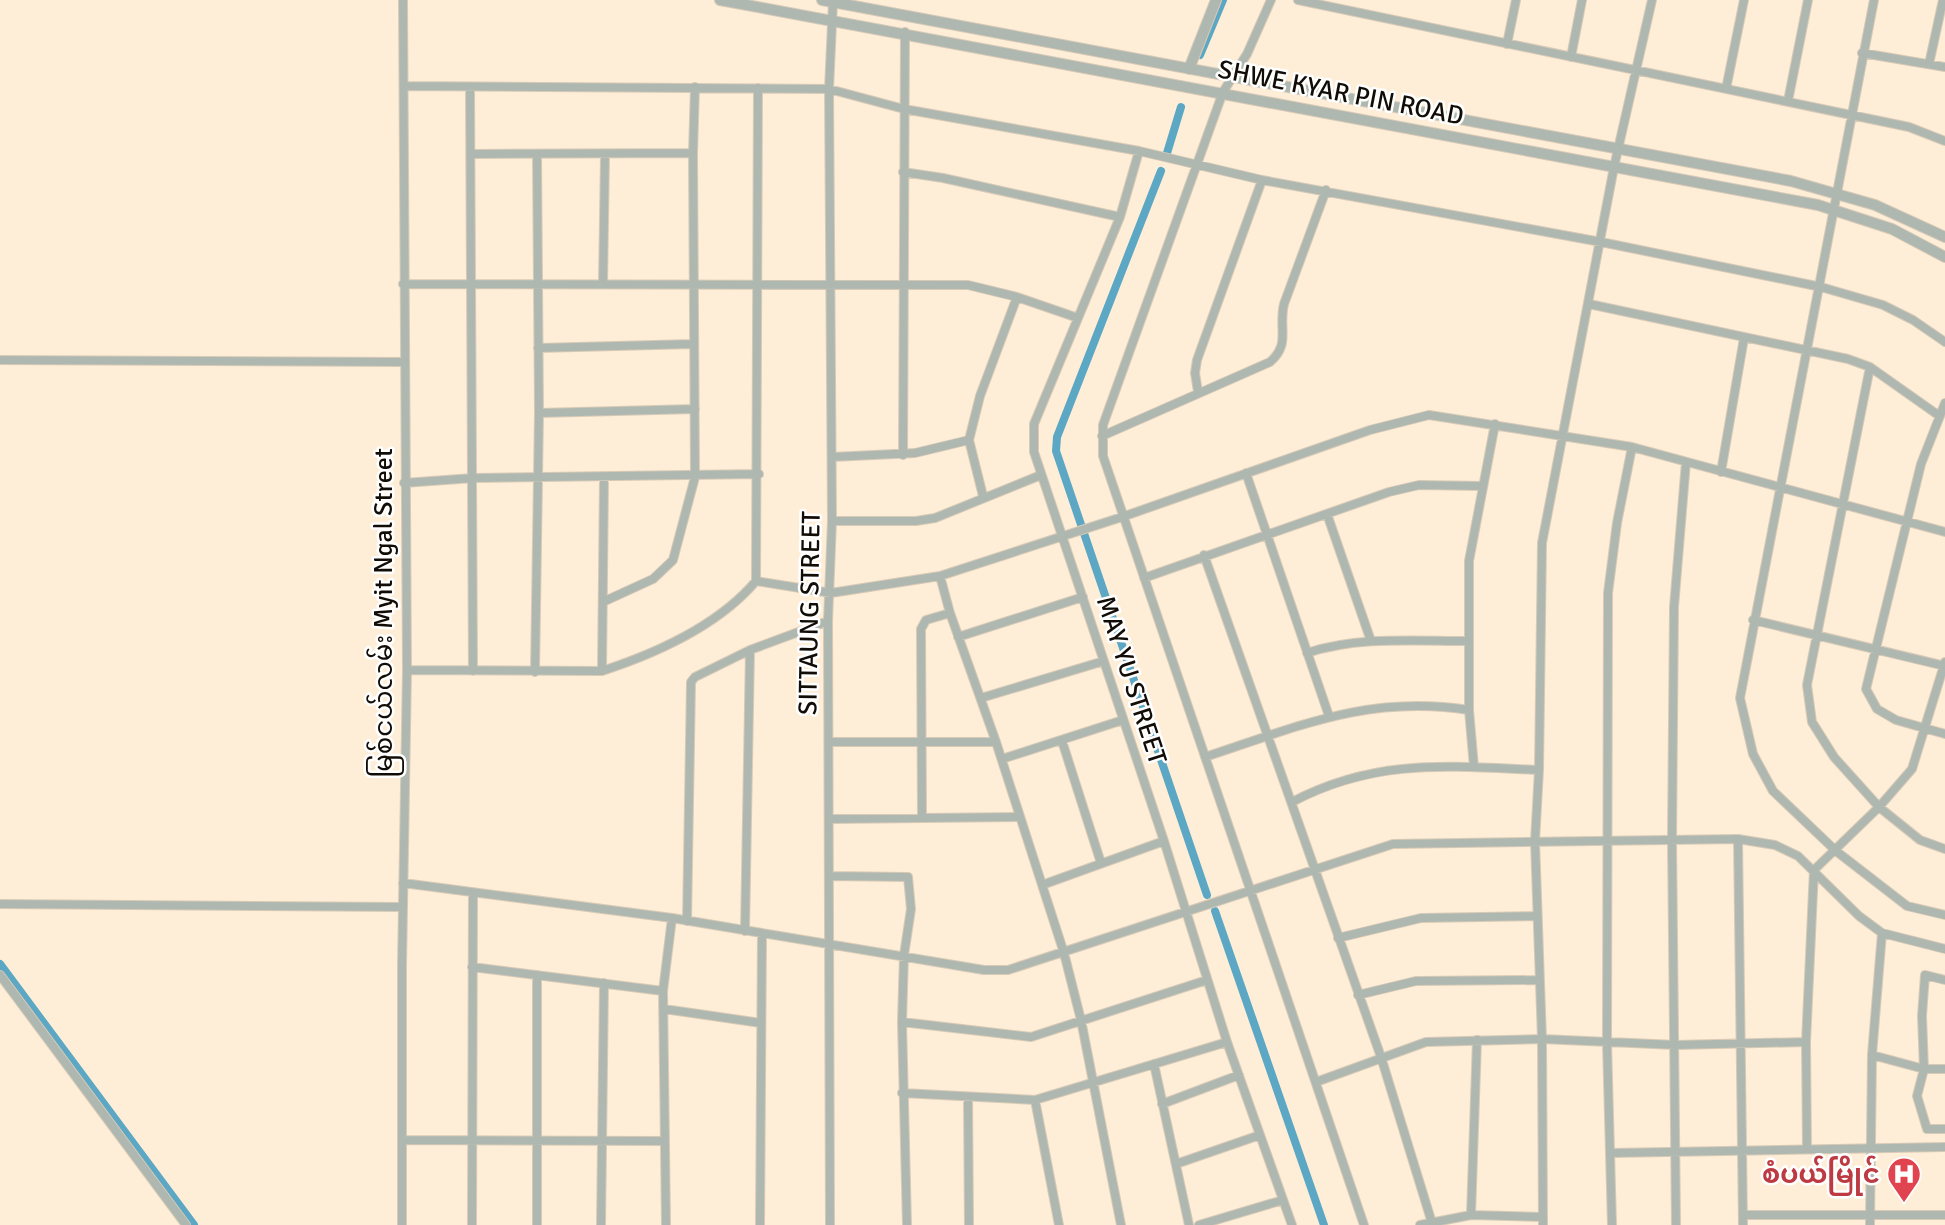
<svg xmlns="http://www.w3.org/2000/svg" width="1945" height="1225" font-family="Signika,'Noto Sans Myanmar',sans-serif">
<rect width="100%" height="100%" fill="#feeed8"/>
<g fill="none" stroke-linecap="round" stroke-linejoin="round">
<path stroke="#5ba7c4" stroke-width="8" d="M1200,55L1223,0
M1167,153L1181,107
M1161,171L1057,437L1056,451L1207,895
M1215,911L1324,1225
M0,964L194,1225"/>
<g stroke="#d8cab6" stroke-width="10">
<path id="minor" d="M1271,0L1247,54L1223,92L1103,425V456L1364,1225
M1298,0L1909,127L1945,141
M1874,0L1740,698L1753,754L1773,791L1836,851L1907,906L1945,915
M1507,44L1516,0
M1862,53L1945,67
M1571,57L1582,0
M1929,64L1943,0
M404,86L829,89L904,109L1139,151L1262,180L1601,242L1821,287L1883,305L1913,320L1945,342
M470,87L473,671
M1726,89L1744,0
M1788,101L1808,0
M1139,151L1120,217L1034,424V452L1164,841L1227,1042L1292,1225
M473,154L693,153
M903,172L943,178L1120,217
M403,284L968,285L1017,297L1078,318
M603,284L605,155
M1589,304L1848,359L1870,367L1938,415
M538,348L693,344
M0,360L404,362
M1870,367L1807,685L1812,722L1834,757L1879,807L1920,840L1945,849
M1198,392L1195,373L1197,360L1262,180
M1945,403L1921,464L1866,689L1877,709L1896,720L1945,734
M539,413L695,409
M1102,436L1270,362C1291,344 1278,329 1284,304L1326,190
M903,455L905,32
M832,457L915,453L969,440
M1721,472L1744,338
M1246,473L1329,716
M404,483L473,478L759,474
M983,496L969,440L980,396L1017,297
M1327,514L1371,641
M832,521H916L935,518L1041,475
M1204,555L1381,1057L1432,1223
M940,576L950,613L996,742L1064,953L1081,1020L1121,1225
M1144,578L1389,492L1419,485L1482,486
M756,581L831,593L940,576L1122,517L1370,430L1429,415L1632,447L1945,532
M605,601L653,579L673,560L695,477L693,153L695,87
M1753,620L1945,666
M958,637L1083,597
M1307,653C1359,636 1414,641 1468,641
M407,670L602,671C657,653 718,626 756,581L758,88
M602,671L604,478
M535,672L539,413L537,155
M981,698L1104,661
M1062,741L1101,863
M829,742H996
M1205,757C1297,727 1369,694 1469,710
M1002,759L1123,720
M1474,767L1469,710V561L1495,424
M1292,802C1375,758 1448,766 1539,770
M922,818L921,629L926,620L950,613
M829,819L1019,817
M1738,839L1743,1225
M829,876L908,877L911,909L904,955L902,1022L907,1225
M403,883L672,918L984,970H1008L1393,844L1738,839L1775,845L1798,856L1859,916L1882,933L1945,949
M1042,885L1164,841
M0,904L403,907
M687,921L691,682L695,677L750,650L828,621
M745,931L750,650
M1338,938L1421,918L1537,916
M472,967L663,991
M0,975L186,1225
M1945,980L1925,975L1922,1016L1924,1069L1917,1096L1927,1129H1945
M1358,995L1416,981L1540,980
M664,1009L761,1023
M902,1022L1031,1037L1207,980
M1872,1055L1924,1069H1945
M1154,1064L1189,1225
M1316,1082L1426,1042L1542,1039L1676,1045L1806,1042
M902,1093L1035,1100L1227,1042
M968,1097L969,1225
M1035,1100L1059,1225
M1162,1104L1239,1075
M402,1140L665,1141
M1807,1149L1806,1042L1814,870L1879,807L1912,769L1945,662
M1611,1153L1945,1147
M1176,1164L1260,1135
M1471,1215L1477,1040
M1743,1215H1945
M402,1225V965L407,670L403,0
M472,1225L473,893
M537,1225V975
M601,1225L604,983
M666,1225L663,991L672,918
M760,1225L762,933
M830,1225L828,621L832,521L829,89L833,2
M1199,1225L1283,1200
M1420,1225L1471,1215L1543,1217
M1543,1225L1542,1039L1535,841L1539,770L1542,543L1614,167L1652,0
M1612,1225L1607,1043L1608,593L1617,523L1632,447
M1676,1225L1672,840L1674,607L1686,462
M1870,1225L1872,1055L1882,933"/>
</g>
<g stroke="#d8cab6" stroke-width="12">
<path id="tertiary" d="M720,0L1818,205L1892,229L1945,257
M822,0L1791,181L1875,205L1945,237
M1189,69L1216,0"/>
</g>
<use href="#minor" stroke="#aeb8b1" stroke-width="8"/>
<use href="#tertiary" stroke="#aeb8b1" stroke-width="10"/>
</g>
<defs>
<g id="hospital-pin" transform="scale(1.75)"><path d="M0 17L-7.5 6A9.5 9.5 0 1 1 7.5 6Z" fill="#e0444e" stroke="#fff"/><path d="M-5-5h3v3.5h4V-5h3V5h-3V1.5h-4V5h-3Z" fill="#fff"/></g>
</defs>
<g fill-rule="evenodd">
<use href="#hospital-pin" x="1904" y="1174"/>
</g>
<g text-anchor="middle" stroke-width="5" stroke-linejoin="round" paint-order="stroke">
<g font-size="26" fill="#110c05" stroke="#fff">
<text transform="translate(1341 92) rotate(11)" y="9">SHWE KYAR PIN ROAD</text>
<text transform="translate(383 613) rotate(-90)" y="9">မြစ်ငယ်လမ်း Myit Ngal Street</text>
<text transform="translate(809 613) rotate(-89)" y="9">SITTAUNG STREET</text>
<text transform="translate(1132 680) rotate(72)" y="9">MAY YU STREET</text>
</g>
<g font-size="26" font-weight="bold" fill="#be3a42" stroke="#fff" text-anchor="end">
<text x="1880" y="1183">စံပယ်မြိုင်</text>
</g>
</g>
</svg>
